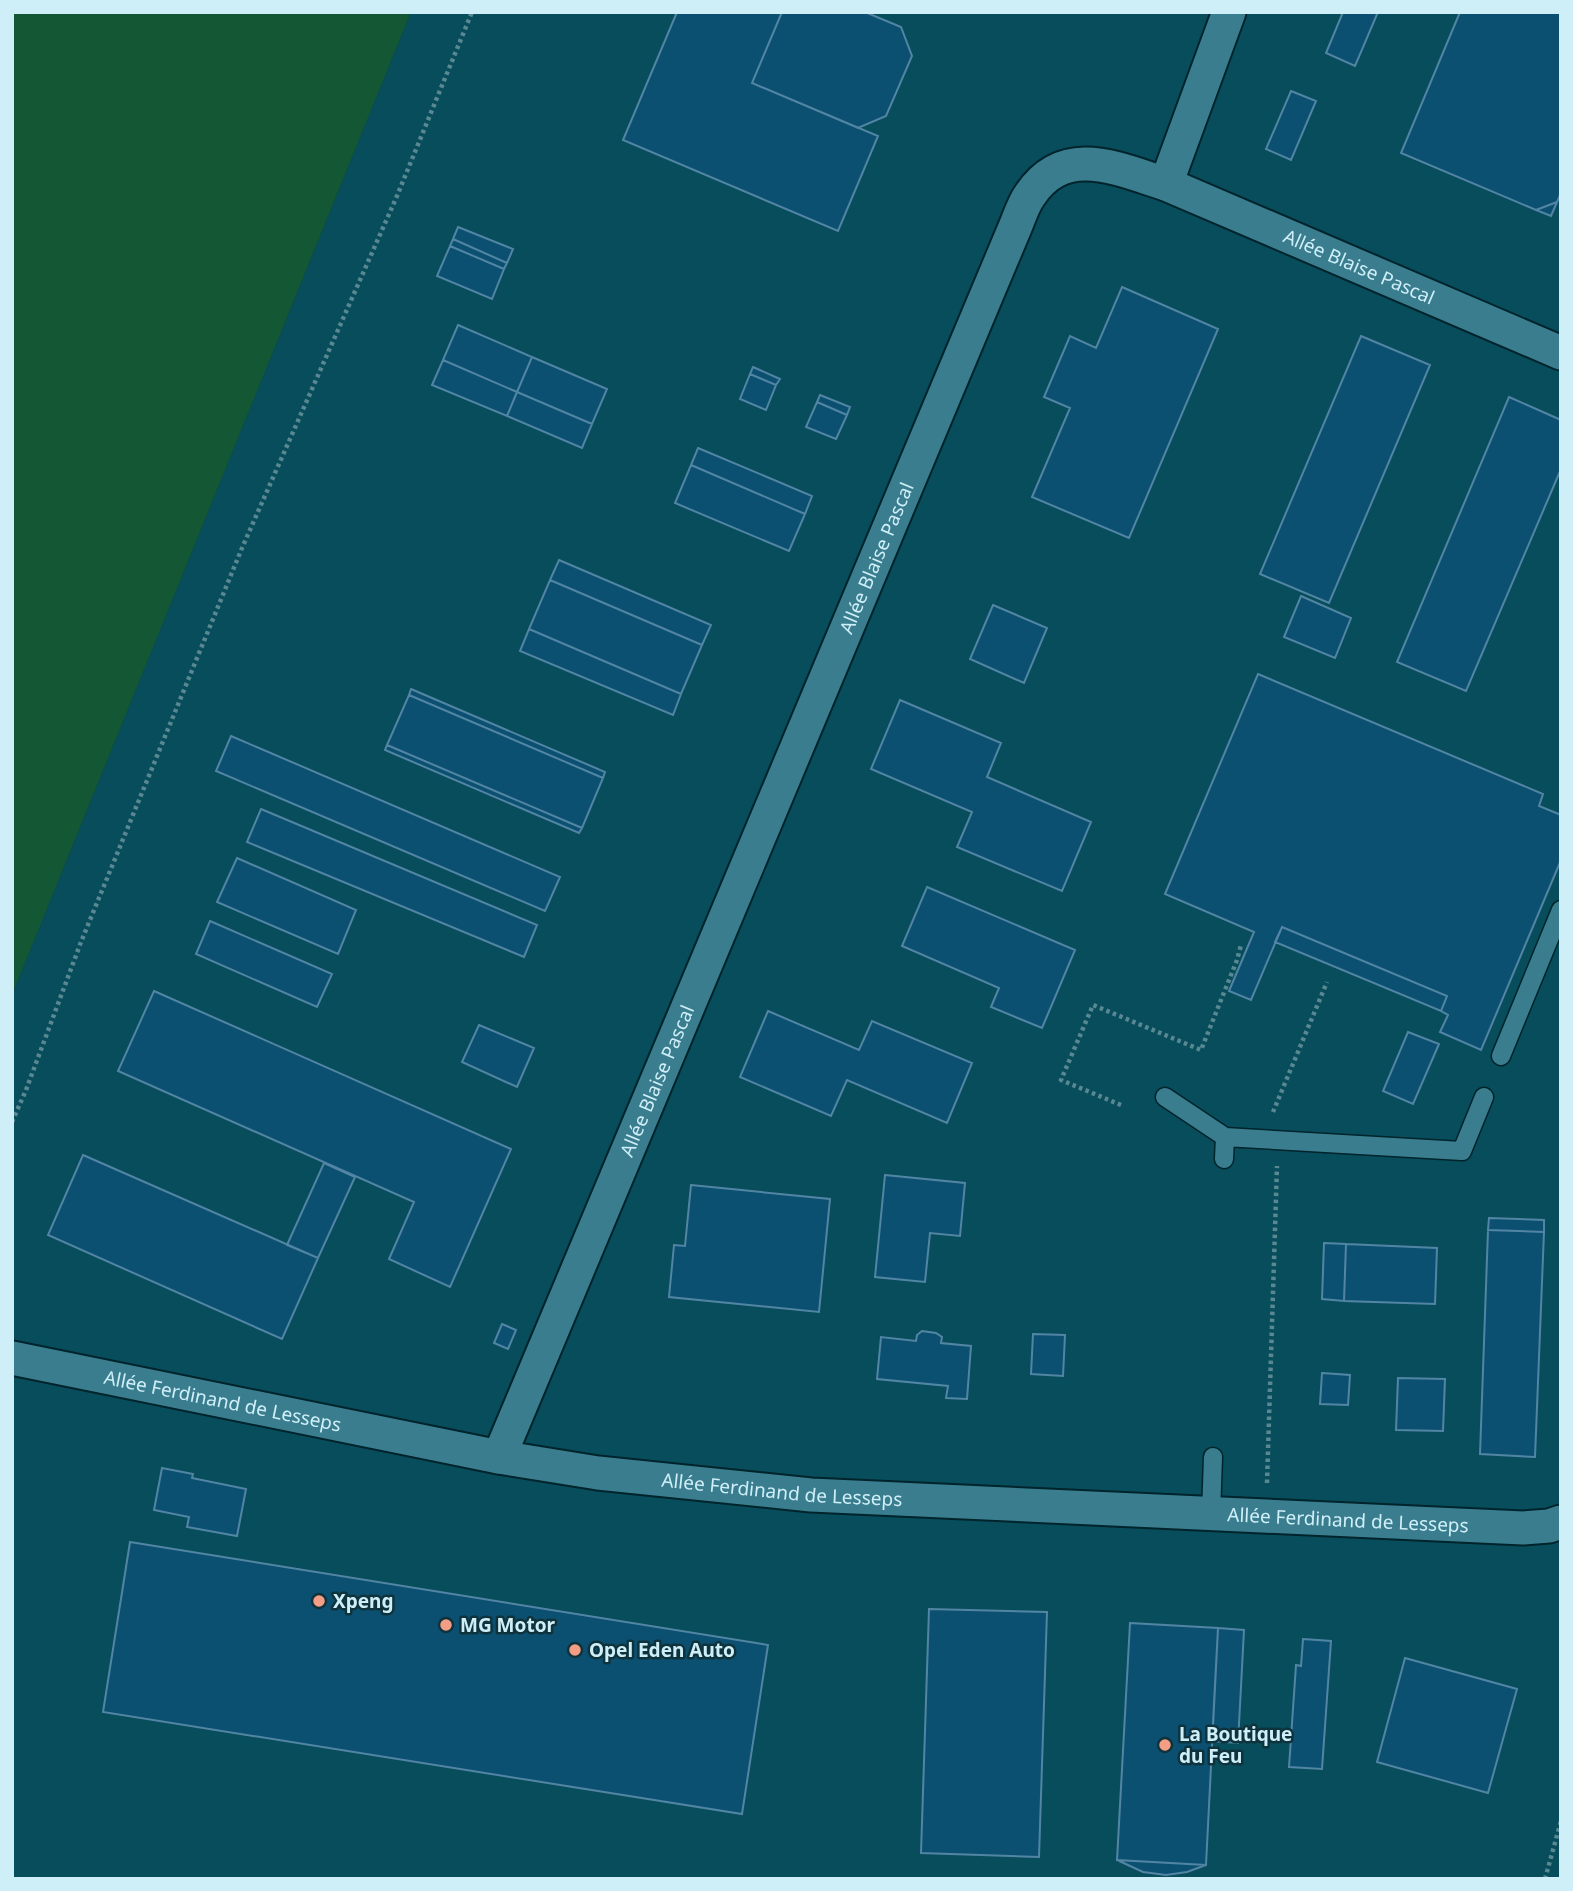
<svg xmlns="http://www.w3.org/2000/svg" width="1573" height="1891" font-family="'Noto Sans',sans-serif">
<rect width="100%" height="100%" fill="#053f4b"/>
<path fill="#084d5c" d="M411,12H1561V1879H12V995Z"/>
<path fill="#135735" d="M12,12H411L12,995Z"/>
<path fill="#0c5071" stroke="#5285a4" stroke-width="2" d="M677,12H782L752,83L878,136L838,231L623,140Z
M782,12H865L901,27L912,56L886,116L858,128L752,83Z
M1343,12H1378L1355,66L1326,53Z
M1460,12H1561V193L1557,202L1536,210L1401,153Z
M1291,91L1316,101L1291,160L1266,149Z
M1557,202L1551,216L1536,210Z
M458,227L513,249L507,263L453,239Z
M453,239L507,263L504,269L450,246Z
M450,246L504,269L492,299L437,276Z
M1122,287L1218,329L1129,538L1032,497L1070,408L1044,397L1070,336L1096,348Z
M458,325L532,357L517,392L443,360Z
M1361,336L1430,365L1329,603L1260,574Z
M532,357L607,389L592,424L517,392Z
M443,360L517,392L507,416L432,385Z
M753,367L780,379L776,385L750,374Z
M750,374L776,385L766,410L740,399Z
M517,392L592,424L582,448L507,416Z
M820,395L850,407L847,415L817,402Z
M1509,397L1561,420V469L1466,691L1397,662Z
M817,402L847,415L836,439L806,427Z
M698,448L812,496L805,514L691,465Z
M691,465L805,514L789,551L675,503Z
M559,560L711,625L702,645L550,580Z
M550,580L702,645L681,694L529,629Z
M1301,596L1351,618L1335,658L1284,637Z
M993,605L1047,628L1024,683L970,659Z
M529,629L681,694L673,715L520,651Z
M1258,674L1543,794L1539,806L1561,815V860L1481,1050L1440,1032L1448,1015L1441,1011L1447,996L1282,927L1251,1000L1229,991L1254,932L1165,894Z
M411,689L605,772L603,778L409,695Z
M409,695L603,778L582,828L387,745Z
M900,700L1001,743L987,777L1091,822L1062,891L957,847L972,812L871,769Z
M231,736L560,877L545,911L216,771Z
M387,745L582,828L579,833L385,750Z
M261,809L537,925L524,957L247,842Z
M237,858L356,910L338,954L217,902Z
M927,887L1075,950L1042,1028L991,1007L999,988L902,946Z
M210,921L332,974L317,1007L196,954Z
M1282,927L1447,996L1441,1011L1275,942Z
M154,991L511,1149L450,1287L389,1259L414,1202L118,1071Z
M768,1011L859,1050L872,1021L972,1063L947,1123L847,1080L831,1116L740,1077Z
M479,1025L534,1048L517,1087L462,1062Z
M1408,1032L1439,1044L1413,1104L1383,1091Z
M83,1155L318,1258L282,1339L48,1235Z
M324,1163L355,1177L318,1258L287,1245Z
M885,1175L965,1183L960,1236L930,1233L925,1282L875,1277Z
M691,1185L830,1199L819,1312L669,1297L674,1245L685,1246Z
M1489,1218L1544,1220V1232L1488,1230Z
M1488,1230L1544,1232L1535,1457L1480,1454Z
M1324,1243L1346,1244L1344,1301L1322,1299Z
M1346,1244L1437,1248L1435,1304L1344,1301Z
M502,1324L516,1330L508,1349L494,1343Z
M922,1331L936,1333L942,1337L941,1343L971,1346L967,1399L946,1398L948,1386L877,1379L881,1337L916,1341L917,1335Z
M1033,1334L1065,1335L1063,1376L1031,1374Z
M1322,1373L1350,1375L1348,1405L1320,1404Z
M1398,1378L1445,1379L1443,1431L1396,1430Z
M162,1468L193,1474L192,1478L246,1489L237,1536L187,1527L189,1517L154,1510Z
M130,1542L768,1645L742,1814L103,1712Z
M929,1609L1047,1612L1039,1857L921,1853Z
M1130,1623L1218,1628L1206,1865L1117,1860Z
M1218,1628L1244,1630L1238,1743L1212,1741Z
M1303,1639L1331,1641L1322,1769L1289,1767L1296,1665L1301,1666Z
M1405,1658L1517,1689L1488,1793L1377,1762Z
M1117,1860L1206,1865L1187,1872L1166,1875L1143,1872Z"/>
<g fill="none" stroke-linecap="round" stroke-linejoin="round">
<g stroke="#00242c" stroke-width="21">
<path id="lane" d="M1501,1056L1561,910
M1165,1097L1225,1137
M1224,1159L1225,1137L1462,1151L1484,1097
M1211,1514L1213,1457"/>
</g>
<g stroke="#00242c" stroke-width="37">
<g id="street">
<path d="M1166,184L1229,12"/>
<path id="s1" d="M12,1358L499,1457L598,1473L811,1495L1523,1528L1549,1526L1561,1522"/>
<path id="s2" d="M499,1457L1016,225C1020,215 1024,203 1030,195C1065,143 1118,169 1166,184L1561,353"/>
</g>
</g>
<path stroke="#598893" stroke-width="4.5" stroke-dasharray="3.5 3.5" stroke-linecap="butt" d="M1121,1105L1061,1080L1093,1005L1201,1050L1237,960L1241,945
M1273,1112L1327,982
M12,1122L26,1090L81,942L242,548L397,196L472,12
M1267,1483L1277,1166
M1545,1879L1561,1821"/>
<use href="#lane" stroke="#3a7d8e" stroke-width="18"/>
<use href="#street" stroke="#3a7d8e" stroke-width="33"/>
</g>
<g fill="#f49e86" stroke="#0f333c" stroke-width="2.5">
<circle cx="319" cy="1601" r="7"/>
<circle cx="446" cy="1625" r="7"/>
<circle cx="575" cy="1650" r="7"/>
<circle cx="1165" cy="1745" r="7"/>
</g>
<g text-anchor="middle" stroke-width="5" stroke-linejoin="round" paint-order="stroke">
<g font-size="19" fill="#cfeff8" stroke="#0f333c">
<text dy="7" stroke="none"><textPath href="#s2" startOffset="1729">Allée Blaise Pascal</textPath></text>
<text dy="7" stroke="none"><textPath href="#s2" startOffset="975">Allée Blaise Pascal</textPath></text>
<text dy="7" stroke="none"><textPath href="#s2" startOffset="408">Allée Blaise Pascal</textPath></text>
<text dy="7" stroke="none"><textPath href="#s1" startOffset="215">Allée Ferdinand de Lesseps</textPath></text>
<text dy="7" stroke="none"><textPath href="#s1" startOffset="782">Allée Ferdinand de Lesseps</textPath></text>
<text dy="7" stroke="none"><textPath href="#s1" startOffset="1349">Allée Ferdinand de Lesseps</textPath></text>
</g>
<g font-size="19" font-weight="bold" fill="#cfeff8" stroke="#0f333c" text-anchor="start">
<text x="333" y="1608">Xpeng</text>
<text x="460" y="1632">MG Motor</text>
<text x="589" y="1657">Opel Eden Auto</text>
<text x="1179" y="1741">La Boutique<tspan x="1179" dy="22">du Feu</tspan></text>
</g>
</g>
<rect width="1573" height="1891" fill="none" stroke="#cfeff8" stroke-width="28"/>
</svg>
